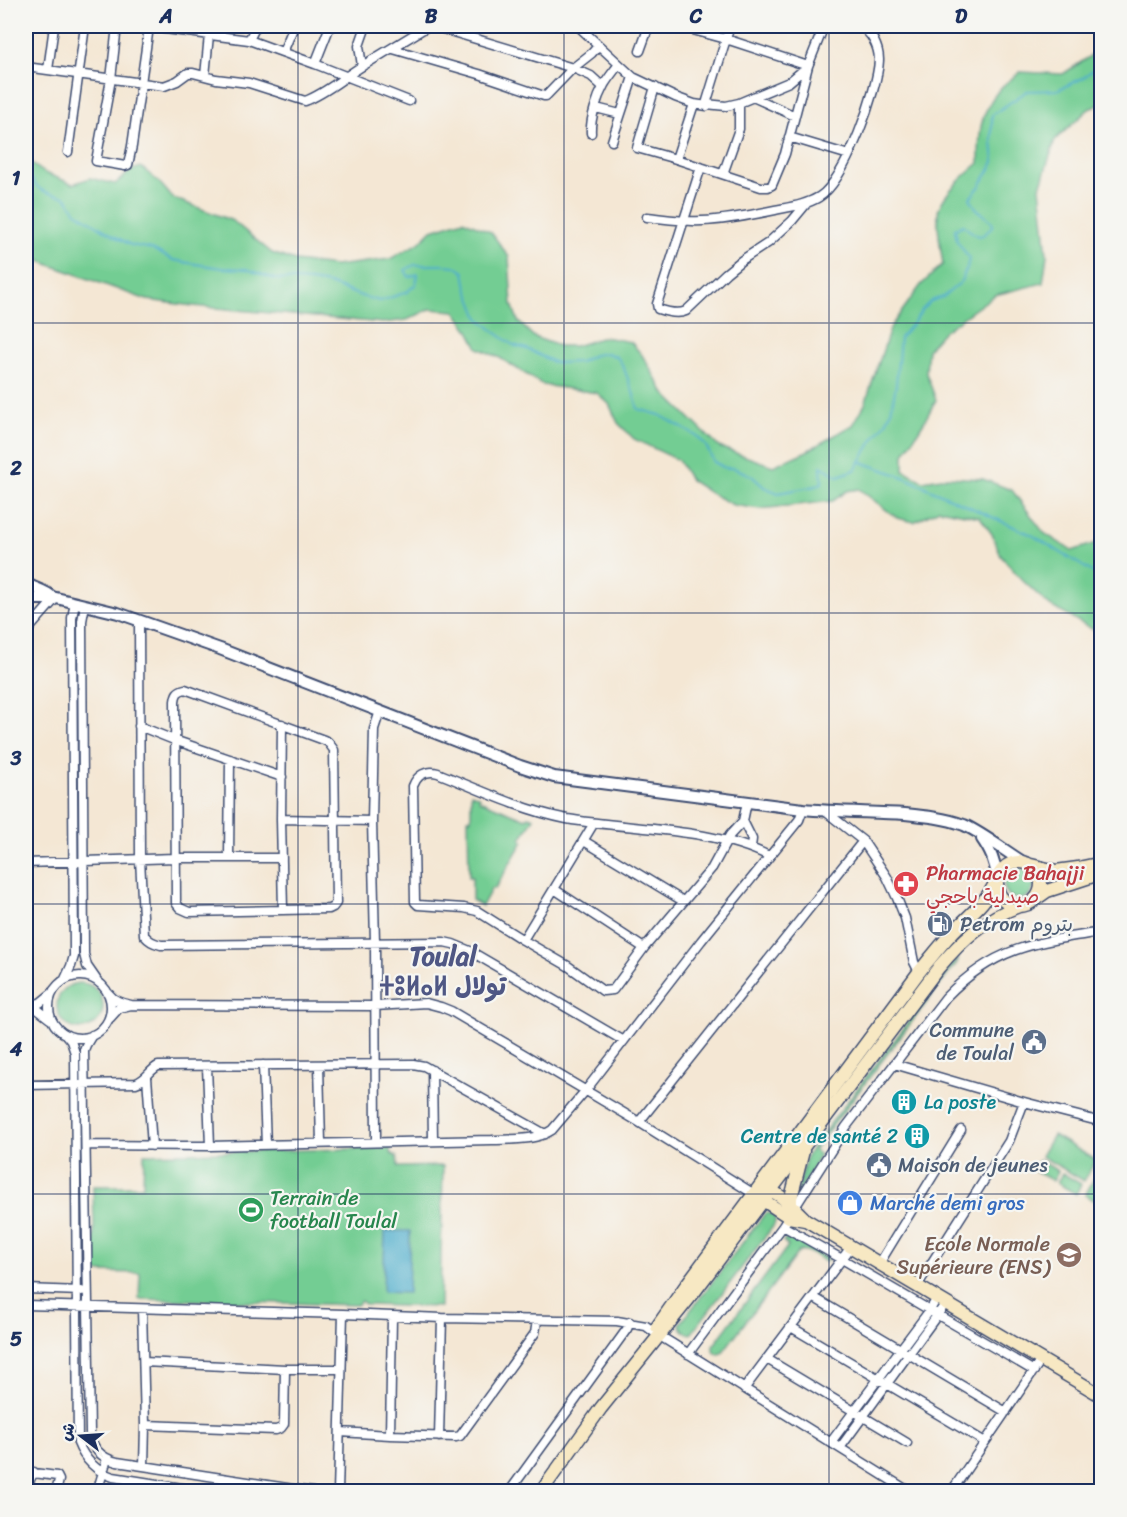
<svg xmlns="http://www.w3.org/2000/svg" width="1127" height="1517" font-family="Sriracha,'Playpen Sans Arabic','Noto Sans Tifinagh',sans-serif">
<rect width="100%" height="100%" fill="#f6f6f2"/>
<filter id="ink" filterUnits="userSpaceOnUse"><feTurbulence type="fractalNoise" baseFrequency=".0167" numOctaves="2"/><feDisplacementMap in="SourceGraphic" scale="12" xChannelSelector="R" yChannelSelector="G"/><feConvolveMatrix kernelMatrix="1 2 1 2 8 2 1 2 1" color-interpolation-filters="sRGB"/></filter>
<filter id="wash" filterUnits="userSpaceOnUse"><feTurbulence type="fractalNoise" baseFrequency=".008" numOctaves="4" result="noise"/><feDisplacementMap in="SourceGraphic" scale="24" xChannelSelector="R" yChannelSelector="G"/><feGaussianBlur stdDeviation="1.35" result="paint"/><feColorMatrix in="noise" values="0 0 0 0 0 0 0 0 0 0 0 0 0 0 0 0 0 1.4 0 .05"/><feComposite in="paint" operator="in"/></filter>
<g filter="url(#wash)">
<rect width="100%" height="100%" fill="#f4e7d4"/>
<path fill="#73cd93" stroke="#477e78" stroke-width="1.5" d="M1101,41V104L1089,109L1055,140L1040,187L1047,255L1043,283L995,295L943,332L928,349L926,373L936,400L924,422L904,454V470L923,481L947,477L983,479L1012,490L1044,533L1072,551L1099,542H1101V634L1050,606L1022,580L1001,556L992,534L980,517L939,509L914,522L897,518L859,489L847,491L833,501L760,509L733,505L710,493L690,480L678,460L634,439L618,423L609,404L597,393L543,385L500,358L478,348L468,329L455,311L430,309L407,320L383,323L193,306L147,300L42,262L26,253V160L45,173L73,184L90,178L115,184L132,170L141,167L159,182L173,198L233,221L272,253L295,261L335,266L390,259L419,243L432,230L463,220L491,232L509,257L512,304L518,321L534,337L559,346H575L604,337L631,342L642,355L665,394L719,447L773,466L807,451L853,425L865,404L891,326L921,285L943,264C941,251 935,220 939,208C945,192 966,174 979,163C979,133 979,115 998,91C1003,84 1013,78 1020,72L1063,74L1095,53Z
M471,793L480,797L479,800L526,819L528,816L534,818L521,839L523,841L495,889L492,888L482,906L472,900V877H469L468,819H471Z
M1004 884a15 15 0 1 1 30 0a15 15 0 1 1-30 0Z
M958,957V960L956,964L814,1150L820,1155L796,1197L806,1158L811,1149Z
M57 1006a23 23 0 1 1 46 0a23 23 0 1 1-46 0Z
M1053,1135L1096,1160L1084,1181L1041,1156Z
M390,1148V1153L397,1157L398,1167L443,1166L440,1307L366,1305L361,1301L357,1305L139,1299L140,1273L95,1272L93,1186H143L144,1154Z
M1039,1160L1058,1171L1053,1181L1033,1170Z
M1101,1166V1201L1099,1204L1085,1195Z
M1062,1173L1081,1184L1076,1194L1057,1183Z
M766,1213C774,1213 777,1218 774,1225L692,1333L690,1334C685,1333 680,1329 680,1324L763,1216Z
M787,1239H796L828,1259L826,1262C818,1258 807,1248 799,1251L722,1353C719,1355 716,1354 713,1351V1346L788,1246L783,1241Z"/>
<path fill="#4eadcc" stroke="#346e95" stroke-width="1.5" d="M385,1231H410L408,1293L383,1292Z"/>
<g fill="none" stroke-linecap="round" stroke-linejoin="round">
<path stroke="#4eadcc" stroke-width="2" d="M26,172C31,177 34,185 40,189C47,194 57,195 66,197L76,212L114,236L131,245L152,249L173,260L189,263L222,268L246,269L275,279L310,281L329,284L364,297L380,301L407,292L416,284L418,274L409,277L405,270L414,265H444L455,266L464,272L467,288L479,318L496,333L513,345L527,349L555,363L580,362L594,355L607,353L617,357L623,366L634,395L638,409L660,415L698,437L706,446L714,462L725,468H733L746,473L753,477L764,487L778,493L816,486L822,483L821,466L838,476L855,470L874,438L886,423L891,411L896,385L900,338L914,322L922,310L931,301L943,297L960,283L967,268L969,258L957,241L955,229L963,225C977,237 981,242 993,225L991,221L976,208L970,198L980,186L994,162L992,142V115L1027,91L1057,90L1083,78L1102,62
M861,462L901,476L1032,535L1102,578"/>
</g>
</g>
<g filter="url(#ink)">
<g fill="none" stroke-linecap="round" stroke-linejoin="round">
<g stroke="#3c4b70" stroke-width="11">
<path id="minor" d="M117,26L111,79L96,161L125,166L128,165L132,146L149,27
M142,26L249,40L315,64L409,101
M433,26L573,68L591,76L603,87
M578,26L633,77L675,97L694,104L707,106L706,104L726,106L739,103L789,82L808,66L824,26
M249,40L256,26
M393,49L479,74L544,96H546L573,68L592,53L598,46
M640,51L649,26
M283,52L294,26
M315,64L330,26
M362,66L359,46L366,26
M26,67L164,86L177,81L188,73H193L216,79L249,83L305,101C325,94 345,76 364,65C385,52 407,39 428,26
M48,70L54,26
M205,76L209,35
M655,87L637,148L676,159L761,187H768L772,185L785,154L808,66L726,39L678,26
M753,97L795,116
M706,104L730,26
M596,108L620,114
M591,133C590,119 597,98 604,85C608,78 614,71 619,64
M789,137L849,155
M612,141L633,77
M68,152L85,26
M676,159L694,104
M701,167L657,304L658,309C667,312 678,315 686,311L726,273L742,260L768,243L792,221L807,203
M723,174L739,129V103
M647,217C666,219 684,222 702,221C727,220 751,215 775,210C790,207 806,205 819,197C845,182 878,89 879,60C879,47 871,31 859,26
M85,605L82,621L84,954L87,966L96,979
M139,620L140,859L144,935C149,941 153,943 161,945L444,942L453,944L470,951L624,1041
M26,632L56,598
M185,689L324,740L328,742L334,750L336,903L333,907L329,909L189,912L180,908L176,903L175,701C176,694 177,691 185,689Z
M282,724L281,819L283,910
M139,726L174,740L282,777
M747,802L743,821L730,835L712,868L644,948L613,990L603,991L568,966L523,940L477,911L464,908L418,905L415,902L413,786C417,775 426,770 438,773C480,790 522,810 567,819C631,830 711,827 769,856
M825,811L863,841L887,877L897,898L905,918L914,962L919,972
M281,819L372,821
M743,821L752,839L751,847
M584,841L683,901
M229,858L230,759
M26,863L175,858H282
M554,889L644,948
M523,940L594,823
M49 1007a31 31 0 1 1 62 0a31 31 0 1 1-62 0Z
M65,979L71,966L74,956L72,618L75,602
M108,993C114,1001 122,1003 131,1005L119,1008L110,1018
M131,1005L375,1006L426,1003L441,1007L451,1011L639,1122L754,1194
M50,1019L37,1009L26,1006L40,1003L51,994
M66,1035L71,1041L75,1053L78,1443C84,1459 97,1472 113,1477L207,1492
M92,1035L86,1045L84,1050L90,1433C92,1449 101,1458 117,1462L313,1492
M894,1064L1024,1102L1102,1122
M263,1065L266,1145
M319,1065L321,1143
M207,1066L210,1146
M432,1070L433,1140
M147,1077L152,1146
M26,1085L136,1083C146,1080 150,1070 158,1066L413,1064L424,1066L545,1134
M639,1122L863,841
M376,1141L375,942L372,821L374,729L380,711
M86,1145L210,1146L492,1140C511,1139 536,1141 552,1130L586,1090L701,941L799,820L803,809
M783,1226L842,1259L1034,1371
M879,1264L961,1130
M917,1286L1009,1141L1024,1102
M26,1289L81,1291
M813,1297L1006,1412
M26,1305L343,1314L442,1318L617,1321L646,1326L654,1332
M142,1309L145,1425L144,1466
M791,1327L985,1442
M660,1336L910,1492
M688,1354L783,1226L846,1127L946,997C994,947 1036,942 1102,932
M767,1359L907,1443
M144,1362L285,1369H341
M744,1389L851,1247
M145,1425L276,1430L281,1428L284,1424L285,1369
M340,1432L390,1435L456,1437L460,1436L535,1333L537,1321
M390,1435L392,1317
M439,1437L442,1318
M831,1442L930,1310L937,1298
M840,1448L946,1303
M26,1472L57,1476L59,1480L56,1492
M26,1487L34,1472
M97,1492L107,1459
M338,1492L343,1314
M509,1492L627,1329L630,1322
M951,1492L1041,1360"/>
</g>
<g stroke="#3c4b70" stroke-width="14">
<path id="tertiary" d="M27,584C35,589 45,590 52,597L118,613L220,649L520,766L554,777L803,809C837,812 871,812 905,814C925,816 945,818 964,825C982,833 1005,851 1023,862
M26,599H47L52,597
M982,839C991,852 995,862 997,877"/>
</g>
<g stroke="#3c4b70" stroke-width="15">
<path id="secondary" d="M997 884a22 22 0 1 1 44 0a22 22 0 1 1-44 0Z
M1031,865L1056,871L1078,868L1102,863
M1037,898L1047,891L1102,873
M764,1187C781,1194 793,1207 806,1220L1102,1396
M757,1196L789,1217L805,1220
M791,1205V1198L803,1151
M657,1327L687,1284L919,972C930,959 941,944 953,932C969,915 985,904 996,882
M541,1492L601,1408L695,1291L939,967C961,941 985,918 1019,906"/>
</g>
<use href="#minor" stroke="#fff" stroke-width="8"/>
<use href="#tertiary" stroke="#fff" stroke-width="10"/>
<use href="#secondary" stroke="#f7e8c3" stroke-width="12"/>
</g>
</g>
<path fill="none" stroke="#1b2f5e" stroke-width="1.5" stroke-opacity="0.55" d="M298,26V1492M564,26V1492M829,26V1492M26,323H1102M26,613H1102M26,904H1102M26,1194H1102"/>
<defs>
<g id="pharmacy-disc" transform="scale(1.35)"><circle r="9.5" fill="#e0444e" stroke="#f6f6f2"/><path d="M-2-6h4v4h4v4h-4v4h-4v-4h-4v-4h4Z" fill="#fff"/></g>
<g id="fuel-disc" transform="scale(1.35)"><circle r="9.5" fill="#5c6f8a" stroke="#f6f6f2"/><path d="M-5.5-6h7V0h2V4h1.3V-2.5L3-4.5l.8-.8L6-3V5H2.5V1h-1V6h-7ZM-4.2-4.7v3.2H.2V-4.7Z" fill="#fff"/></g>
<g id="civic-disc" transform="scale(1.35)"><circle r="9.5" fill="#5c6f8a" stroke="#f6f6f2"/><path d="M-.6-6.5H3V-4.5H.6V-3L4-1V1h2V6H-6V1h2V-1L-.6-3ZM-1.2 2.5V6h2.4V2.5Z" fill="#fff"/></g>
<g id="building-disc" transform="scale(1.35)"><circle r="9.5" fill="#0f9aa8" stroke="#f6f6f2"/><path d="M-4-6H4V6H1V3H-1V6H-4ZM-2.5-4.3h1.7v1.8h-1.7ZM.8-4.3h1.7v1.8H.8ZM-2.5-1h1.7V.8h-1.7ZM.8-1h1.7V.8H.8Z" fill="#fff"/></g>
<g id="shop-disc" transform="scale(1.35)"><circle r="9.5" fill="#3f7fe0" stroke="#f6f6f2"/><path d="M-5-2.5h2.3a2.7 3.5 0 0 1 5.4 0H5L5.5 6h-11ZM-1.5-2.5h3a1.5 2.3 0 0 0-3 0Z" fill="#fff"/></g>
<g id="stadium-disc" transform="scale(1.35)"><circle r="9.5" fill="#2e9e5b" stroke="#f6f6f2"/><path d="M0-5a6.5 5 0 1 0 0 10a6.5 5 0 1 0 0-10ZM-3.5-1.8h7v3.6h-7Z" fill="#fff"/></g>
<g id="university-disc" transform="scale(1.35)"><circle r="9.5" fill="#8d6e63" stroke="#f6f6f2"/><path d="M0-5L7-2L0 1L-7-2ZM-4 1L0 2.5L4 1V4Q0 6-4 4Z" fill="#fff"/></g>
</defs>
<g fill-rule="evenodd">
<use href="#pharmacy-disc" x="906" y="884"/>
<use href="#fuel-disc" x="940" y="924"/>
<use href="#civic-disc" x="1034" y="1042"/>
<use href="#building-disc" x="904" y="1102"/>
<use href="#building-disc" x="917" y="1136"/>
<use href="#civic-disc" x="879" y="1165"/>
<use href="#shop-disc" x="850" y="1203"/>
<use href="#stadium-disc" x="251" y="1210"/>
<use href="#university-disc" x="1069" y="1255"/>
</g>
<g text-anchor="middle" stroke-width="4.5" stroke-linejoin="round" paint-order="stroke">
<g font-size="20" fill="#be3a42" stroke="#f6f6f2" text-anchor="start">
<text x="926" y="880">Pharmacie Bahajji<tspan x="926" dy="23">صيدلية باحجي</tspan></text>
</g>
<g font-size="20" fill="#4e5e75" stroke="#f6f6f2" text-anchor="start">
<text x="960" y="931">Petrom بتروم</text>
<text x="1014" y="1037" text-anchor="end">Commune<tspan x="1014" dy="23">de Toulal</tspan></text>
<text x="898" y="1172">Maison de jeunes</text>
</g>
<g font-size="20" fill="#0d838f" stroke="#f6f6f2" text-anchor="start">
<text x="924" y="1109">La poste</text>
<text x="898" y="1143" text-anchor="end">Centre de santé 2</text>
</g>
<g font-size="20" fill="#27864d" stroke="#f6f6f2" text-anchor="start">
<text x="270" y="1205">Terrain de<tspan x="270" dy="23">football Toulal</tspan></text>
</g>
<g font-size="20" fill="#366cbe" stroke="#f6f6f2" text-anchor="start">
<text x="870" y="1210">Marché demi gros</text>
</g>
<g font-size="20" fill="#785e54" stroke="#f6f6f2" text-anchor="end">
<text x="1050" y="1251">Ecole Normale<tspan x="1050" dy="23">Supérieure (ENS)</tspan></text>
</g>
<g font-size="26" font-weight="bold" fill="#4f5784" stroke="#f6f6f2">
<text x="443" y="965">Toulal<tspan x="443" dy="30">ⵜⵓⵍⴰⵍ تولال</tspan></text>
</g>
</g>
<rect width="1127" height="1517" fill="none" stroke="#f6f6f2" stroke-width="66"/>
<g transform="translate(81 1436) rotate(287)" stroke="#f6f6f2" stroke-width="4.5" paint-order="stroke">
<path d="M0-4.5L10 22L0 15L-10 22Z" fill="#1b2f5e"/>
<text y="-9" font-size="16" font-weight="bold" text-anchor="middle" fill="#1b2f5e">ش</text>
</g>
<rect x="33" y="33" width="1061" height="1451" fill="none" stroke="#1b2f5e" stroke-width="2"/>
<g font-size="20" text-anchor="middle" font-weight="bold" fill="#1b2f5e">
<text x="166" y="23">A</text>
<text x="431" y="23">B</text>
<text x="696" y="23">C</text>
<text x="961" y="23">D</text>
<text x="16" y="185">1</text>
<text x="16" y="475">2</text>
<text x="16" y="765">3</text>
<text x="16" y="1056">4</text>
<text x="16" y="1346">5</text>
</g>
</svg>
